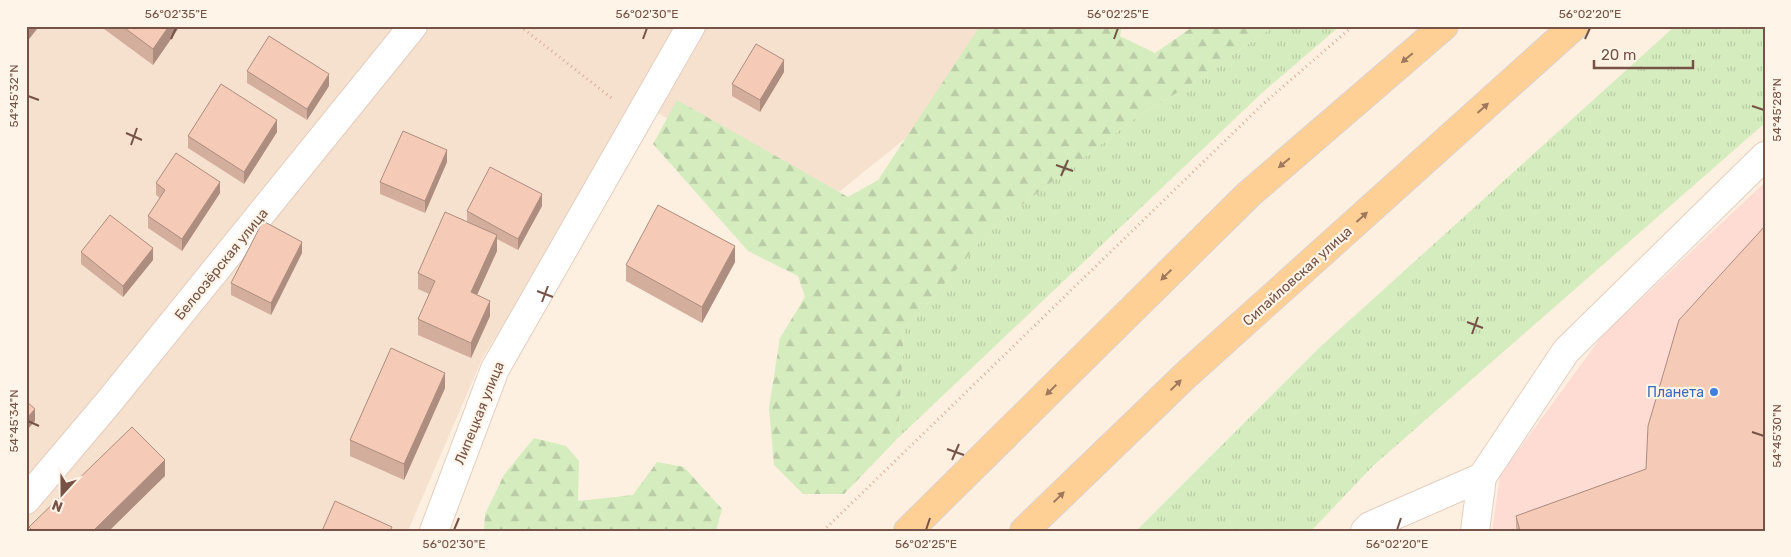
<svg xmlns="http://www.w3.org/2000/svg" width="1791" height="557" font-family="Rubik,sans-serif">
<defs>
<pattern id="grass-tufts" width="24" height="20" patternUnits="userSpaceOnUse" patternTransform="scale(1.25)"><rect width="24" height="20" fill="#d4ecbe"/><path d="M3 7l-1-3M5 7V3M7 7l1-3M15 17l-1-3M17 17v-4M19 17l1-3" fill="none" stroke="#b9cca5"/></pattern>
<pattern id="forest-firs" width="22" height="20" patternUnits="userSpaceOnUse" patternTransform="scale(1.25)"><rect width="22" height="20" fill="#d4ecbe"/><path d="M5 1l3.5 6h-7zM16 11l3.5 6h-7z" fill="#b9cca5"/></pattern>
</defs>
<rect width="100%" height="100%" fill="#fef0e0"/>
<path fill="#f6e1ce" d="M26,26H1045L829,200L647,108L580,200L482,359L408,531H26Z"/>
<path fill="#ffdcd3" d="M1765,182V531H1492L1500,475L1602,336Z"/>
<path fill="url(#grass-tufts)" d="M1274,26H1340L1263,92L898,438L904,331L992,228L1134,119L1188,86Z
M1675,26H1765V123L1374,465L1311,531H1136L1320,347Z"/>
<path fill="url(#forest-firs)" d="M980,26H1122L1120,36L1155,53L1194,26H1274L1188,86L1134,119L992,228L904,331L898,438L844,494H803L774,465L769,408L780,338L805,297L798,276L748,251L653,144L677,100L848,197L878,180Z
M534,438L566,446L579,461L578,501L633,495L657,462L684,467L722,509L716,531H484L485,514L504,475Z"/>
<g fill="none" stroke-linecap="round" stroke-linejoin="round">
<g stroke="#e4cdbe" stroke-width="30">
<path id="minor" d="M26,500L108,403L413,26
M434,531L495,369L691,26
M1365,531L1370,526L1482,477
M1475,531L1482,477L1566,351L1765,156"/>
</g>
<g stroke="#dbd2cf" stroke-width="30">
<path id="major" d="M908,531L1249,194L1444,26
M1024,531L1187,374L1574,26"/>
</g>
<path stroke="#d9ad99" stroke-width="3" stroke-dasharray="1 4" stroke-linecap="butt" d="M520,26L614,100
M823,531L1263,104L1353,26"/>
<use href="#minor" stroke="#fff" stroke-width="28"/>
<use href="#major" stroke="#ffd096" stroke-width="28"/>
</g>
<path fill="#d3ae9d" d="M100,26H180L153,65Z
M247,71L329,86L307,120L247,83Z
M784,72L760,112L732,96V84Z
M277,132L244,184L188,148V136Z
M447,162L425,213L380,194V182Z
M156,183L220,193L182,251L148,228V216L160,198L156,195Z
M542,206L518,250L497,239V251L477,295L490,316L471,358L418,335V319L429,294L418,289V273L467,222V211Z
M81,252L153,260L123,297L81,264Z
M302,253L271,315L231,295V283Z
M735,262L702,323L626,281V265Z
M445,388L404,480L350,456V440Z
M1646,469L1765,531H1516V516Z"/>
<path fill="#ac8d7f" d="M30,26H37V29L26,43V31Z
M169,26H180L153,65V49Z
M784,60V72L760,112V100Z
M329,74V86L307,120V109Z
M277,120V132L244,184V172Z
M447,150V162L425,213V201Z
M220,182V193L182,251V239Z
M542,194V206L518,250V239Z
M497,235V251L471,308V292Z
M302,242V253L271,315V303Z
M735,246V262L702,323V307Z
M153,248V260L123,297V286Z
M490,301V316L471,358V343Z
M445,373V388L404,480V464Z
M35,409V421L26,431V419Z
M165,460V476L109,531H93Z"/>
<path fill="#f5cab6" stroke="#ac8d7f" d="M26,26H30L26,31Z
M122,26H169L153,49Z
M269,36L329,74L307,109L247,71Z
M756,44L784,60L760,100L732,84Z
M221,84L277,120L244,172L188,136Z
M403,131L447,150L425,201L380,182Z
M176,153L220,182L182,239L148,216L165,190L156,183Z
M490,167L542,194L518,239L467,211Z
M658,205L735,246L702,307L626,265Z
M445,212L497,235L471,292L490,301L471,343L418,319L435,281L418,273Z
M110,215L153,248L123,286L81,252Z
M263,221L302,242L271,303L231,283Z
M1765,226V531H1520L1516,516L1646,469L1648,426L1679,320Z
M391,348L445,373L404,464L350,440Z
M26,401L35,409L26,419Z
M132,427L165,460L93,531H33L29,527Z
M335,501L392,527L390,531H322Z"/>
<defs><path id="oneway-solid" d="M-6-.8H1V-3.2L6.5 0L1 3.2V.8H-6Z" transform="scale(1.25)"/></defs>
<g fill="#9f785e">
<use href="#oneway-solid" transform="translate(1407 58) rotate(140)"/>
<use href="#oneway-solid" transform="translate(1483 108) rotate(-42)"/>
<use href="#oneway-solid" transform="translate(1284 163) rotate(140)"/>
<use href="#oneway-solid" transform="translate(1362 217) rotate(-42)"/>
<use href="#oneway-solid" transform="translate(1166 275) rotate(135)"/>
<use href="#oneway-solid" transform="translate(1176 385) rotate(-44)"/>
<use href="#oneway-solid" transform="translate(1051 390) rotate(135)"/>
<use href="#oneway-solid" transform="translate(1059 497) rotate(-44)"/>
</g>
<path fill="none" stroke="#765346" stroke-width="2" d="M171,39L176,28M643,39L647,28M1114,39L1118,28M1585,39L1590,28M28,96L39,100M1752,106L1764,110M126,133L142,140M131,145L137,128M1056,165L1073,171M1061,176L1068,160M537,291L553,297M542,302L548,286M1467,322L1483,328M1472,334L1478,317M28,421L39,426M1752,432L1764,436M947,449L964,455M952,460L959,444M454,530L459,518M926,530L930,518M1397,530L1401,518"/>
<circle fill="#3f7fe0" stroke="#fff4e8" stroke-width="2" cx="1714" cy="392" r="5"/>
<g text-anchor="middle" stroke-width="4.5" stroke-linejoin="round" paint-order="stroke">
<g font-size="14" fill="#765346" stroke="#fff4e8">
<text transform="translate(221 264) rotate(-51)" y="5">Белоозёрская улица</text>
<text transform="translate(1297 276) rotate(-42)" y="5">Сипайловская улица</text>
<text transform="translate(479 413) rotate(-68)" y="5">Липецкая улица</text>
</g>
<g font-size="14" fill="#366cbe" stroke="#fff4e8" text-anchor="end">
<text x="1704" y="397">Планета</text>
</g>
</g>
<rect width="1791" height="557" fill="none" stroke="#fff4e8" stroke-width="55"/>
<g transform="translate(62 494) rotate(201)" stroke="#fff4e8" stroke-width="4" paint-order="stroke">
<path d="M0-4L9 19L0 12L-9 19Z" fill="#765346"/>
<text y="-8" font-size="14" font-weight="bold" text-anchor="middle" fill="#765346">N</text>
</g>
<path d="M1594 60v8h99v-8" fill="none" stroke="#765346" stroke-width="2.5"/>
<text x="1601" y="60" font-size="15" fill="#765346" stroke="#fff4e8" stroke-width="4" paint-order="stroke">20 m</text>
<rect x="28" y="28" width="1736" height="502" fill="none" stroke="#765346" stroke-width="2"/>
<g font-size="12" text-anchor="middle" fill="#765346">
<text x="176" y="18">56°02'35"E</text>
<text x="647" y="18">56°02'30"E</text>
<text x="1118" y="18">56°02'25"E</text>
<text x="1590" y="18">56°02'20"E</text>
<text transform="translate(14 96) rotate(-90)" y="4">54°45'32"N</text>
<text transform="translate(1777 110) rotate(-90)" y="4">54°45'28"N</text>
<text transform="translate(14 421) rotate(-90)" y="4">54°45'34"N</text>
<text transform="translate(1777 436) rotate(-90)" y="4">54°45'30"N</text>
<text x="454" y="548">56°02'30"E</text>
<text x="926" y="548">56°02'25"E</text>
<text x="1397" y="548">56°02'20"E</text>
</g>
</svg>
